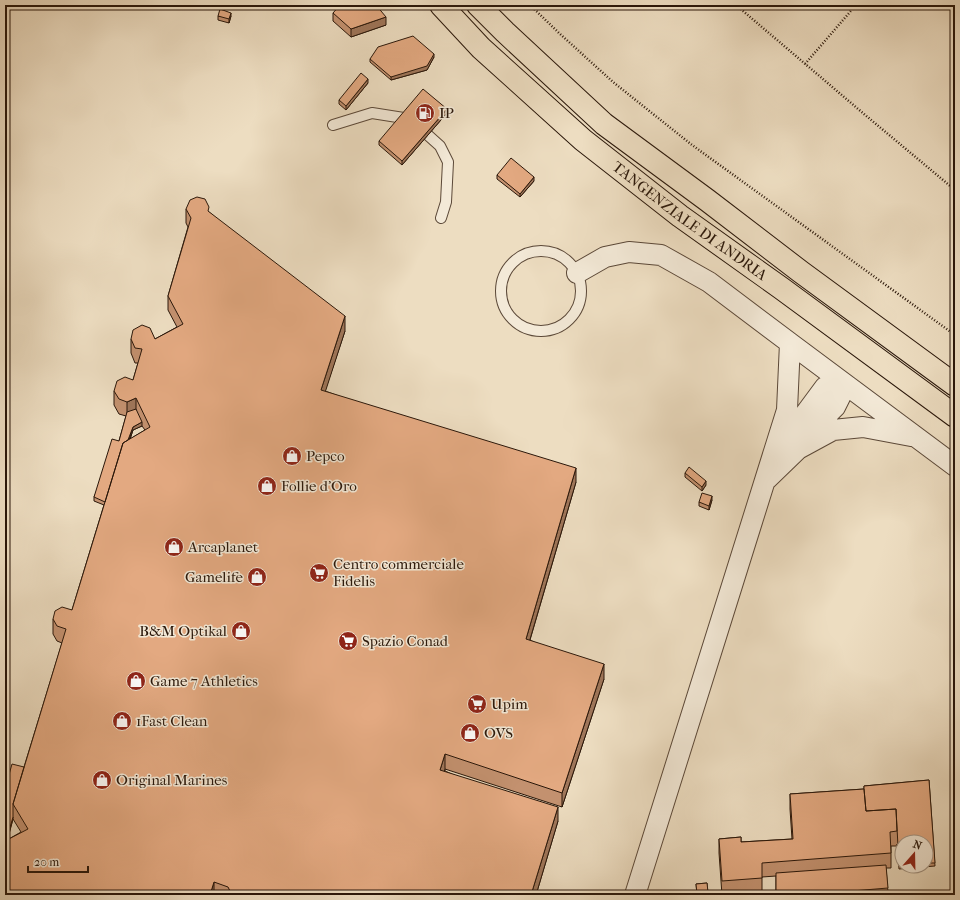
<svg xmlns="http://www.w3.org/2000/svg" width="960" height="900" font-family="'IM FELL French Canon',serif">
<rect width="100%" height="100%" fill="#edddc1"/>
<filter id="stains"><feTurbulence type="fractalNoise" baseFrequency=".005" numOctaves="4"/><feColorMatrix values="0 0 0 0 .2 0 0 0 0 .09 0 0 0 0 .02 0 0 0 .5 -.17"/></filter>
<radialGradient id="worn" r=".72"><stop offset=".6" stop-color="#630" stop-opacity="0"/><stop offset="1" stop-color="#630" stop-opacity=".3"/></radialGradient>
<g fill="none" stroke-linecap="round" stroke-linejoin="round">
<g stroke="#5b4838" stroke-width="12">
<path id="lane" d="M333,125L372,113L410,119L440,146L448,162L446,202L441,218
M501 291a40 40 0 1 1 80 0a40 40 0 1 1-80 0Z"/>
</g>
<g stroke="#5b4838" stroke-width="22">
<path id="street" d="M577,273L605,257L629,252L661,255L709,282L790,343L787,410L635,895
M790,343L955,466
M784,445L788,437L825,387L841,381V395L835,407L819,423L798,449
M767,479L798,449L833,430L863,427L911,436"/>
</g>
<g stroke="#2a170a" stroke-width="24">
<g id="primary">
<path id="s1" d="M441,5L481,48L583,140L680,216L781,288L955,416"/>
<path d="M478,5L505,32L604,124L707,200L801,272L955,385"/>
</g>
</g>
<path stroke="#2a170a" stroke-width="2.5" stroke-dasharray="1 2" stroke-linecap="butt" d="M530,5L559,33L613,82L692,145L955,335
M736,5L864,114L955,190
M805,64L856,5"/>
<use href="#lane" stroke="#f3e9d7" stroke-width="10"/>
<use href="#street" stroke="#f3e9d7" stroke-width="20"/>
<use href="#primary" stroke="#edddc1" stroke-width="22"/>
</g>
<path fill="#c3916f" stroke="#2a170a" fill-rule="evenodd" d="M333,13L386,25L351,37L333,21Z
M218,16H231L229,23L218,20Z
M434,57L427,70L391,80L370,62V59Z
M368,83L346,110L339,104V100Z
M447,113L402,165L379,145V141Z
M497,175L534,181L520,197L497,179Z
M186,209L209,212L345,331L325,391L576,482L530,640L604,679L562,807L445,769V771L558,821L536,895H5V789L24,767L62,643L57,641L53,634V619L72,610L104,505L94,501V497L119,441L126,416L119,414L114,405V391L133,380L138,363H135L131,353V339H155L177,327L168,310V296L188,227L186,223ZM142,426L145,430L130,439L133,430ZM13,819L21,832L7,840Z
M685,473L706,485L702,491L685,477Z
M712,500L709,510L699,506V502Z
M929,780L935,866L899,869L897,844V846H891V868H886L888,892L851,895H776V876L762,877V893L722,895L719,853V839L741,837V842L792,839L790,809V794L864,789V786ZM902,842H926V866H902Z
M707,883L708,895H697L696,884Z"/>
<path fill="#9f765a" stroke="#2a170a" d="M231,13V16L229,23V19Z
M386,17V25L351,37V29Z
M434,54V57L427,70L391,80V77Z
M368,79V83L346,110V106Z
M447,109V113L402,165V161Z
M534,177V181L520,197V194Z
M345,316V331L321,405V390Z
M136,398V413L127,416V402Z
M142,422V426L133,430L108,507L133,427Z
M576,468V482L526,653V639Z
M706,481V485L702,491V487Z
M712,496V500L709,510V506Z
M604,664V679L562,807V793Z
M445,754V769L440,785V770Z
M558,807V821L536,895H531Z
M13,817V819L7,842V838Z
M214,882V895H210Z"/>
<path fill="#e3a981" stroke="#2a170a" d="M340,5H376L386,17L351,29L333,13Z
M220,9L231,13L229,19L218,16Z
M413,36L434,54L427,66L391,77L370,59L378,47Z
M361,73L368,79L346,106L339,100Z
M423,89L447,109L402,161L379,141Z
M511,158L534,177L520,194L497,175Z
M197,197L205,199L209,207L208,211L345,316L321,390L576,468L526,639L604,664L562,793L445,754L440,770L558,807L531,895H232L228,887L214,882L210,895H5V841L28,829L13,804L66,629L57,626L53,619L55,611L62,607L72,610L123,443L150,427L136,398L127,402L119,399L114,391L117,381L125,377L133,380L142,349L135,348L131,339L133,330L142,325L150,328L155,339L183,324L168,296L191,218L186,209L190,200Z
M136,409L142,422L133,427L128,440L123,443L105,502L94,497L112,439L119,441L127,412Z
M689,467L706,481L702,487L685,473Z
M702,493L712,496L709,506L699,502Z
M12,764L24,767L13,804V817L7,838V840L5,841V789Z
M929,780L935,863H926V842H902V865H899L896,809L866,811L864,789V786Z
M864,789L866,811L896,809L897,831L890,832L891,853L762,863V878L722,881L719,839L741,837V842L793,839L790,794Z
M886,865L888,888L804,895H776V873Z
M707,883L708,892L697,894L696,884Z"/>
<defs>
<g id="fuel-disc" transform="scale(1)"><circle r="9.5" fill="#8f2418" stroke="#f3e9d7"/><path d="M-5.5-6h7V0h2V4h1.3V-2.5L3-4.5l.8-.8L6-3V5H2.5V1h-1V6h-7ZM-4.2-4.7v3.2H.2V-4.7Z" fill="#fff"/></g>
<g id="shop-disc" transform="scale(1)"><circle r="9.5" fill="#8f2418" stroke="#f3e9d7"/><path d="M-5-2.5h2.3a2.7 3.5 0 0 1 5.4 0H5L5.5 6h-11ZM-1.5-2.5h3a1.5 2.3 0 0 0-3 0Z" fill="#fff"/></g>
<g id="supermarket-disc" transform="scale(1)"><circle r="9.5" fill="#8f2418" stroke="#f3e9d7"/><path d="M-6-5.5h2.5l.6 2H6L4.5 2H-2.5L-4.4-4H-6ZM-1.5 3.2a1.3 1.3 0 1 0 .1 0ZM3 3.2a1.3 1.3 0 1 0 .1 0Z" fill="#fff"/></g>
</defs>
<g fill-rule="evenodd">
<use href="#fuel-disc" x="425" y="113"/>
<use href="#shop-disc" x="292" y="456"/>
<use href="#shop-disc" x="267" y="486"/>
<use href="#shop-disc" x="174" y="547"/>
<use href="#supermarket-disc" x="319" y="573"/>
<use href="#shop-disc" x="257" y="577"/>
<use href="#shop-disc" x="241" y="631"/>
<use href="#supermarket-disc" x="348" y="641"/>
<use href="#shop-disc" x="136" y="681"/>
<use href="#supermarket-disc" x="477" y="704"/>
<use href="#shop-disc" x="122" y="721"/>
<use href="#shop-disc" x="470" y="733"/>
<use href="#shop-disc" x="102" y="780"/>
</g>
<g text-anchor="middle" stroke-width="3" stroke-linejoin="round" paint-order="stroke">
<g font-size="15" fill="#2a170a" stroke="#f3e9d7" text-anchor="start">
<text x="439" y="118">IP</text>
<text x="306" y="461">Pepco</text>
<text x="281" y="491">Follie d'Oro</text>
<text x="188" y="552">Arcaplanet</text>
<text x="333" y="569">Centro commerciale<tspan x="333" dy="17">Fidelis</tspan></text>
<text x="243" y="582" text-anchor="end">Gamelife</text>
<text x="227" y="636" text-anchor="end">B&amp;M Optikal</text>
<text x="362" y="646">Spazio Conad</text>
<text x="150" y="686">Game 7 Athletics</text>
<text x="491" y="709">Upim</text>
<text x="136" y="726">1Fast Clean</text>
<text x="484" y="738">OVS</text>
<text x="116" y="785">Original Marines</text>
</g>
<g font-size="15" fill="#2a170a" stroke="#f3e9d7">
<text dy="5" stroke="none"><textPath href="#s1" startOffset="330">TANGENZIALE DI ANDRIA</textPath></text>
</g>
</g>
<rect width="960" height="900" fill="none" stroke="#edddc1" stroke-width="20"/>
<rect x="6" y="6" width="948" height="888" fill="none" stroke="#2a170a" stroke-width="2"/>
<rect x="10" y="10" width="940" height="880" fill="none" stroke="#2a170a"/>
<g transform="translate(914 854) rotate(20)"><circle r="19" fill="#f3e9d7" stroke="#a39585"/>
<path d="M0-3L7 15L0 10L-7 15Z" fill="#8f2418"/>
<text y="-6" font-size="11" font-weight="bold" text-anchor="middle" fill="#2a170a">N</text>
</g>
<path d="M28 866v6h60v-6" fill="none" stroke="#2a170a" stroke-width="2"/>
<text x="34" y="866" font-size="12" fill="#2a170a" stroke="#f3e9d7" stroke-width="3" paint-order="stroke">20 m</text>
<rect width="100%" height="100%" filter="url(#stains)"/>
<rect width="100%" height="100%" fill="url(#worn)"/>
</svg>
